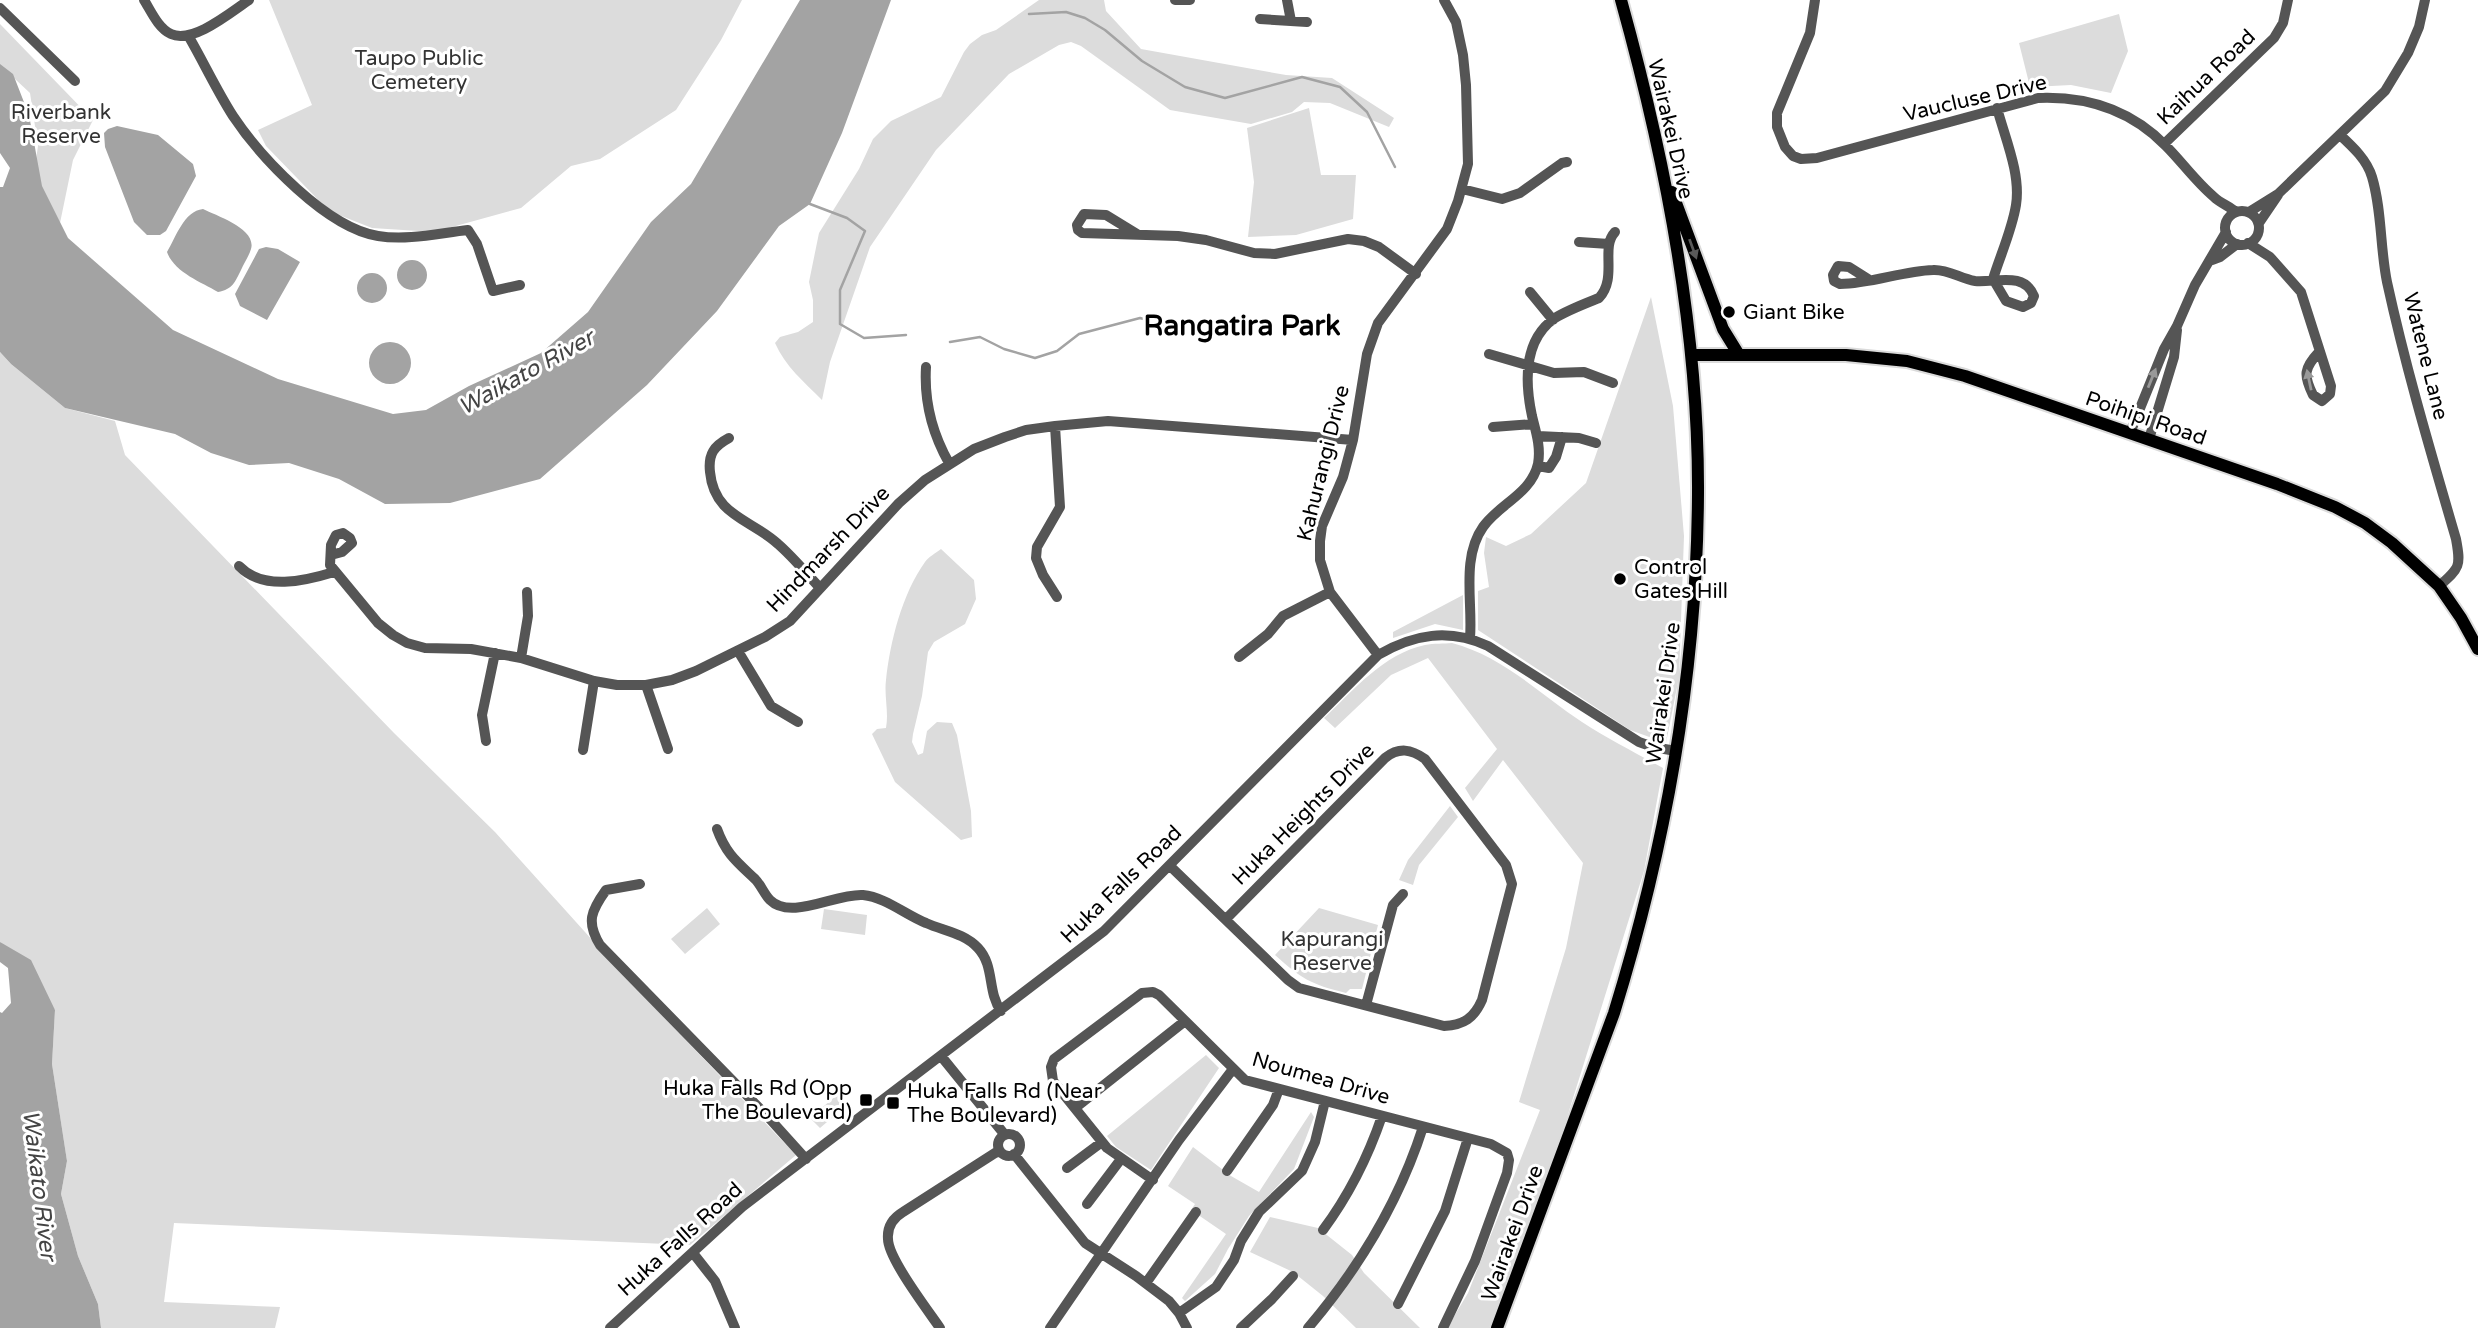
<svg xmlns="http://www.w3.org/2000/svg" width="2478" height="1328" font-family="'Varela Round',sans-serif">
<rect width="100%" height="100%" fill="#fff"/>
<path fill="#dcdcdc" d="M269,0H742L721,40L676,110L600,159L571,166L521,208L434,232L372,228L329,211L266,146L258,130L312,105Z
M1039,0H1104L1106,11L1141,49L1286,75L1332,78L1394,118L1389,127L1330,103L1304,102L1292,112L1251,124L1170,110L1081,46L1071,42L1059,45L1009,74L936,150L870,247L830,362L822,400C804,382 785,366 775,343L780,337L798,332L813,322V300L809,282L819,233L859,169L873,139L891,121L941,97L964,52L970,44L982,35L996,30Z
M2119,14L2128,51L2111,93L2071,85L2030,87L2019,43Z
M0,24L93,120L73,160L60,223L34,173L38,146L30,93L0,65Z
M1309,108L1321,175H1356L1353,219L1296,235L1248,237L1254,182L1247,128Z
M1651,297L1673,406L1684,536L1679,677L1666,743L1630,730L1478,630V591L1489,587L1484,553L1486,537L1506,546L1531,534L1586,483Z
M0,352L11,364L65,408L115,421L125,455L394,733L495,832L630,982L796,1155L690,1245L174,1223L164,1302L280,1307L275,1328H101L98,1304L78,1256L61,1194L67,1161L52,1064L55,1010L0,942Z
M941,549L974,580L976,599L965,624L934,642L928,652L922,696L913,734L912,742L918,755L923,753L927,731L937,722L952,723L957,735L971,811L972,837L961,840L895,782L872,734L877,729L886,728C889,712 884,696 886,680C890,642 902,594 925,562C928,557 936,553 941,549Z
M1463,595V630L1435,624L1393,638V632Z
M1452,643C1502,656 1540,694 1582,722C1608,739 1636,753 1663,768L1644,871L1554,1159L1489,1328H1447L1468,1293L1540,1110L1519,1102L1566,948L1583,863L1503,760L1473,801L1465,788L1497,749L1428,658L1391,675L1335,728L1324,718C1354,690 1383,654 1425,645C1434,643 1444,644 1452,643Z
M1450,806L1458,817L1419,865L1413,885L1399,880L1408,860Z
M707,908L720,924L685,954L671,939Z
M1319,908L1378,925L1362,989H1350L1346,993C1310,984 1302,979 1275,955Z
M824,909L867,915L865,935L821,929Z
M1206,1055L1219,1068L1151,1170L1116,1147L1107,1136Z
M838,1094L847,1105L820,1128L810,1118Z
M1311,1112L1314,1117L1294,1169L1249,1216L1228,1249L1215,1274L1185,1301L1182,1298L1226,1234L1191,1210L1195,1204L1168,1186L1193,1147L1231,1176L1259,1192Z
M1270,1217L1318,1228L1352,1255L1364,1273L1420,1328H1356L1323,1296L1293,1272L1250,1252Z"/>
<path fill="#a3a3a3" d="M800,0H891L842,133L810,204L779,226L717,311L647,385L540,479L450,503L385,504L339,479L289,463L249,465L211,453L175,434L65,408L11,364L0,352V187H3L10,168L0,153V64L13,74L29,115L42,186L68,238L173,330L278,379L393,414L426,410L469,386L541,353L588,312L651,222L691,184Z
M117,126L158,135L193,164L196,176L166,231L160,235H147L134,222L105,147L104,133L108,129Z
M203,209C217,216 257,229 251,249C249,256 244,263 241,270C235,282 233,289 218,292C201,282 174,272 167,252C176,237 184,211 203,209Z
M266,247L278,249L300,262L267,320L240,306L235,294L259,249Z
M397 275a15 15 0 1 1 30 0a15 15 0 1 1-30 0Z
M357 288a15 15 0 1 1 30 0a15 15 0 1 1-30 0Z
M369 363a21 21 0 1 1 42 0a21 21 0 1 1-42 0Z
M0,942L31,960L55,1010L52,1064L67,1161L61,1194L78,1256L98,1304L101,1328H0V1012L2,1013L11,1003L8,968L0,962Z"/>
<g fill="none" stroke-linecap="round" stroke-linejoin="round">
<path stroke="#a3a3a3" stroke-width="2.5" d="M1029,14L1066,12L1085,18L1105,30L1142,61L1185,87L1225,98L1302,77L1340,87L1367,112L1395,167
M810,204L847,218L865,231L840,290V324L864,338L906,335
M950,342L980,337L1004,349L1035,358L1057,351L1079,334L1140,318L1180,329"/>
<g stroke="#dbdbdb" stroke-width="16">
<path id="major" d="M1672,192L1723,329L1739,355
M1691,355H1846L1907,361L1965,376L2277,484L2335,507L2365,523L2392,543L2439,586L2461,618L2478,649
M1497,1328L1614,1013C1666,845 1697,670 1698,494C1699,329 1665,158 1621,0"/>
</g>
<path stroke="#555" stroke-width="10" d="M144,0C151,11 158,28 171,34C193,44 231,12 249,0
M1175,0H1190
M1287,0L1291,21
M1815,0L1810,33L1777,113V127L1785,147L1793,156L1801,159L1817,158L2038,98C2087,96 2131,110 2166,146C2182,162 2196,182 2214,197C2220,203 2229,206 2236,212
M0,8L75,81
M1260,19L1307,22
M189,37C204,63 217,91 233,116C261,158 327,228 378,236C407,241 440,233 468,230L477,244L493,291L520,285
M2340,135C2353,147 2367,160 2372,177C2382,210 2380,248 2387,282C2406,369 2431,453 2456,539C2461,566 2460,568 2439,586
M2164,144L2274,38L2283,23L2288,0
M1462,189L1502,199L1520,193L1562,163L1567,162
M2225 228a17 17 0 1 1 34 0a17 17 0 1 1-34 0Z
M2249,212L2278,194L2385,91L2408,53L2419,27L2425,0
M2259,223L2278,195
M1137,234L1106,215L1084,214L1077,225L1078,230L1082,233L1178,236L1206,240L1254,253L1275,254L1348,239L1364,241L1379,247L1416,274
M1579,242L1609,244
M2248,243L2270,257L2301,292L2331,386L2330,394L2322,401L2313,395C2303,375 2304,368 2319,352
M2212,260L2220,257L2237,244
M1868,279L1849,267L1838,266L1833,275L1834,281L1840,284C1871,284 1902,271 1933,270C1948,269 1961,279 1975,281C1995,283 2024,271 2034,296L2031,303L2023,307L2006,301L1993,279
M1993,279C2000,256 2012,230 2016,205C2021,174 2005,138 1997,108
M1530,292L1553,320
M1489,354L1554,373L1584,372L1613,383
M926,367C924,401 932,433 949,463
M1055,426L1060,507L1037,547L1036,558L1043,575L1057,597
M1493,427L1534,424
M2130,433L2164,349L2177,326L2195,285L2226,232
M1538,436L1579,438L1596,443
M729,438C714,446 708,454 710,472C714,516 751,519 778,544C793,557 806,573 820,588
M2149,439L2174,357L2177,330
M1538,466L1549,468L1556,457L1562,437
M331,555L342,552L352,543L350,538L343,533L336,535L331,545L330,565L378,623L393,635L407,643L425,648L471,649L521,658L594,681L617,685H646L672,680L696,671L765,637L790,621L899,503L925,480L974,449L1005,437L1026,430L1055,426L1108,421L1353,440
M239,566C263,591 305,581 334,572
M1470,638C1473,603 1461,558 1483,527C1499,504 1531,494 1538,464C1541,447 1536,432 1532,416C1525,383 1523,340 1555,318C1568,310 1584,304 1599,298C1618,277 1600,248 1615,232
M738,651L771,706L798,722
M1378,655L1330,592L1320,560V541L1322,526L1343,477L1353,440L1367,354L1378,323L1447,229L1458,201L1468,164L1466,85L1463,55L1456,22L1444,0
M1239,657L1268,634L1283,616L1330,592
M521,658L528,616L527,592
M646,685L668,749
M486,741L482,715L495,653
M583,750L594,681
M717,829C726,854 737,862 755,879C761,885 764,894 770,900C791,921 836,893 863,895C885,897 906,915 926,923C944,931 964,933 978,948C995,966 987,992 1001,1011
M1170,866L1288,980L1299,988L1444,1026C1464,1025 1474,1018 1482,1000L1512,884L1506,865L1425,759C1411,749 1399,747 1385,758L1226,919
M640,884L606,890C591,911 586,922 600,945L769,1118L806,1159
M1366,1005L1393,905L1403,894
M941,1056L1005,1135
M1075,1108L1185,1021
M998 1145a11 11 0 1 1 22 0a11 11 0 1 1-22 0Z
M1014,1154L1085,1243L1136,1276L1169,1301L1179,1313L1187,1328
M1067,1168L1102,1142
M1227,1171L1273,1105L1279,1089
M1153,1180L1107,1148L1053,1081L1051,1067L1054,1059L1142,993L1153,992L1159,995L1245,1080L1491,1144L1507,1153L1509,1160L1507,1173L1475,1261L1443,1328
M1087,1204L1121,1159
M1323,1230C1349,1195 1368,1157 1382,1116
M693,1253L715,1281L735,1328
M1146,1283L1196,1212
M1398,1304L1445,1211L1468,1138
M1179,1313L1216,1287L1234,1260L1241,1241L1259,1212L1302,1171L1315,1142L1325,1101
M610,1328L742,1207L1104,931L1378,655C1414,634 1449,628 1488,646L1639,742L1653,747L1676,751
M940,1328C927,1309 888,1258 888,1239C887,1227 893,1218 903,1212L995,1153L1000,1151
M1050,1328L1179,1140L1233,1069
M1241,1328L1272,1299L1293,1276
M1308,1328C1359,1268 1399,1202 1423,1127"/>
<use href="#major" stroke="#000" stroke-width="12"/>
</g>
<defs><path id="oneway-solid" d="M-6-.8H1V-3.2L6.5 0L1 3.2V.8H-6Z" transform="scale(1.75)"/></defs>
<use fill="#595959" href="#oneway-solid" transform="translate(1693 249) rotate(70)"/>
<g fill="#999">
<use href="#oneway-solid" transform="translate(2152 378) rotate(-68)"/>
<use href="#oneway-solid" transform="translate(2309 380) rotate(-102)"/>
</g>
<g fill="#000" stroke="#fff" stroke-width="2.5">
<circle cx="1729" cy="312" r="7"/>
<circle cx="1620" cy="579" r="7"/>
<rect x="859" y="1093" width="14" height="14" rx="3.5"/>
<rect x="886" y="1096" width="14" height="14" rx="3.5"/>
</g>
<g text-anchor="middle" stroke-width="6" stroke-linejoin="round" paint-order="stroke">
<g font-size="21" fill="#333" stroke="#fff">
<text x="419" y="65">Taupo Public<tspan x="419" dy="24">Cemetery</tspan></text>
<text x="61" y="119">Riverbank<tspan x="61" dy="24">Reserve</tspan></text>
<text x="1332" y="946">Kapurangi<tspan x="1332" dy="24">Reserve</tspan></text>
</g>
<g font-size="21" fill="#000" stroke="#fff">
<text transform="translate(2206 77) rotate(-44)" y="7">Kaihua Road</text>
<text transform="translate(1975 98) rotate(-13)" y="7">Vaucluse Drive</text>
<text transform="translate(1671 129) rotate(77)" y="7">Wairakei Drive</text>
<text transform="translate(2426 356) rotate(76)" y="7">Watene Lane</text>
<text transform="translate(2146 418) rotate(19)" y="7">Poihipi Road</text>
<text transform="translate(1323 463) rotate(-76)" y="7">Kahurangi Drive</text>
<text transform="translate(828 549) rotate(-46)" y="7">Hindmarsh Drive</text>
<text transform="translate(1663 693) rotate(-82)" y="7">Wairakei Drive</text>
<text transform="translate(1303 814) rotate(-45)" y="7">Huka Heights Drive</text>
<text transform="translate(1121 884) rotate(-44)" y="7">Huka Falls Road</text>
<text transform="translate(1321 1078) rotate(16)" y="7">Noumea Drive</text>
<text transform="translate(1512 1233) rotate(-70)" y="7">Wairakei Drive</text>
<text transform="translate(680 1239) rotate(-42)" y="7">Huka Falls Road</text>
</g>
<g font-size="21" fill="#000" stroke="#fff" text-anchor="start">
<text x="1743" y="319">Giant Bike</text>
<text x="1634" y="574">Control<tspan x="1634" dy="24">Gates Hill</tspan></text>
<text x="852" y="1095" text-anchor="end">Huka Falls Rd (Opp<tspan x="852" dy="24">The Boulevard)</tspan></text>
<text x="907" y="1098">Huka Falls Rd (Near<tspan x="907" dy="24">The Boulevard)</tspan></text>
</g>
<g font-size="23" font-style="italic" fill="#444" stroke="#fff">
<text transform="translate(526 372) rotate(-29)" y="8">Waikato River</text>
<text transform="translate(40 1185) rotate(83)" y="8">Waikato River</text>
</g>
<g font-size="28" font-weight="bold" fill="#000" stroke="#fff">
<text x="1242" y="335">Rangatira Park</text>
</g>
</g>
</svg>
